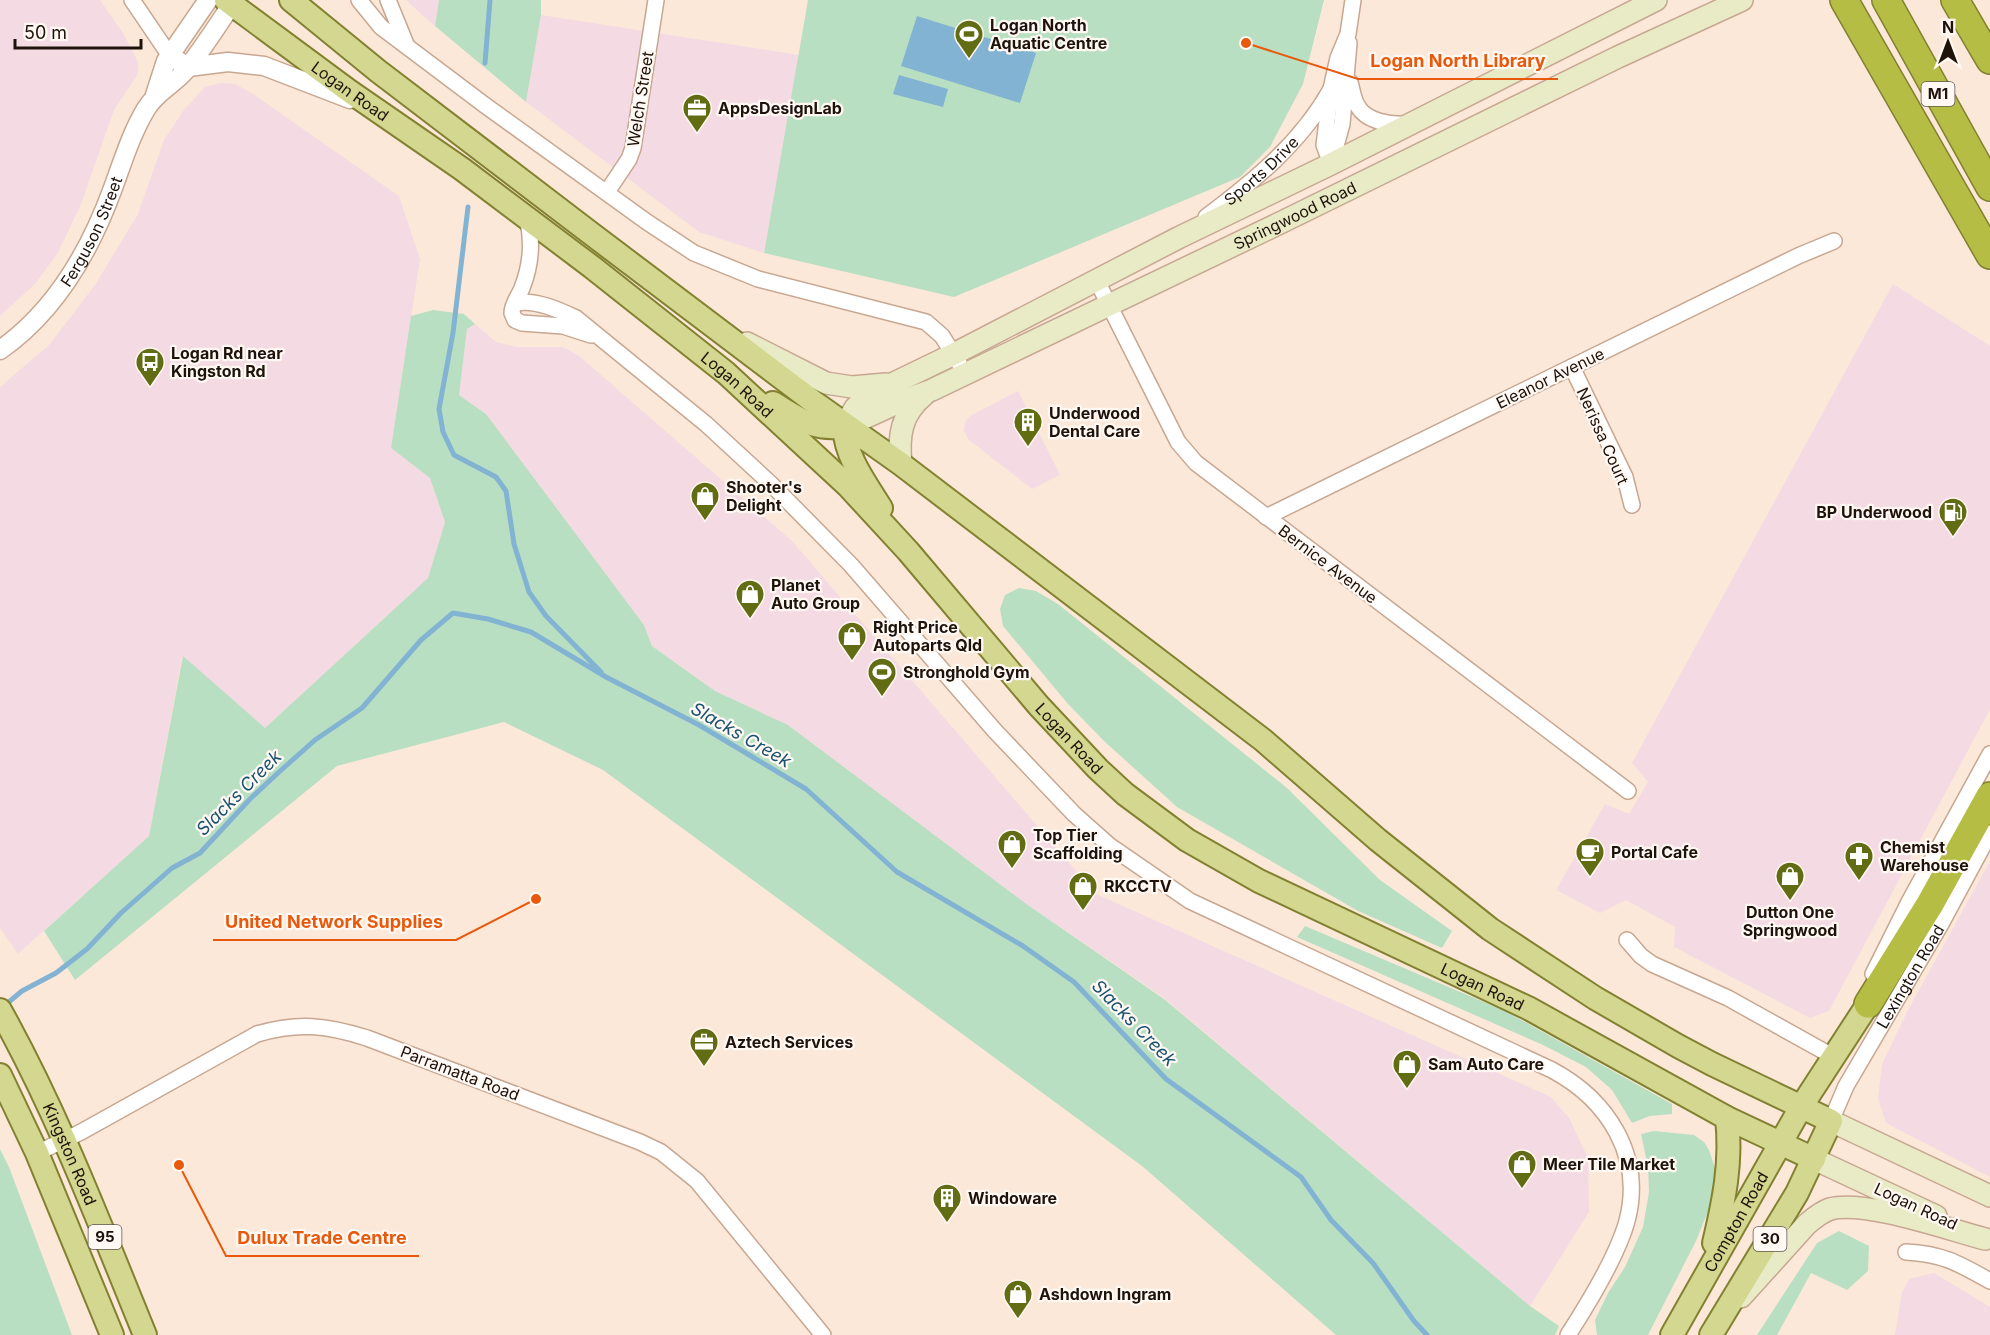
<svg xmlns="http://www.w3.org/2000/svg" width="1990" height="1335" font-family="Inter,sans-serif">
<rect width="100%" height="100%" fill="#fce8d9"/>
<path fill="#f4dae2" d="M0,0H100L123,33L138,62V71L136,77L114,110L80,207L57,254L35,284L0,316Z
M407,0H439L435,26L410,4Z
M541,15L799,55L764,253L699,232L526,102Z
M221,83L235,84L250,92L399,196L420,259L391,448L430,478L445,522L428,578L265,728L182,657L149,836L18,954L0,928V387L49,345L95,285L138,214L164,140L183,111L205,87Z
M1893,284L1990,346V709L1829,1011L1810,1018L1674,947L1675,927L1626,900L1600,913L1556,890L1605,804L1629,814L1648,782L1632,763Z
M475,324L496,342L518,347H562L578,355L792,541L1096,894L1551,1097L1569,1118L1588,1158L1589,1212L1530,1306L1164,998L1025,903L788,725L715,691L652,646L644,625L486,414L459,395L467,329Z
M1018,391L1060,475L1032,489L969,440L964,431L965,422L970,416Z
M1990,861V1177L1886,1123L1878,1099L1882,1064L1909,1008Z
M1934,1273L1990,1307V1335H1895L1902,1292L1909,1279Z"/>
<path fill="#b9dfc3" d="M439,0H541V15L526,102L435,26Z
M808,0H1324L1303,84L1270,147L1240,177L954,297L764,253Z
M433,310L464,314L475,324L467,329L459,395L486,414L644,625L652,646L715,691L788,725L1025,903L1164,999L1530,1306L1559,1326L1555,1335H1336L1142,1166L603,770L504,722L337,766L75,980L44,931L149,836L183,656L265,728L428,578L445,522L430,478L391,448L411,316Z
M1019,588L1036,591L1058,604L1287,788L1380,880L1452,931L1442,948L1358,911L1177,807L1104,741L1068,704L1003,626L1000,609L1005,595Z
M1305,926L1505,1011L1672,1104V1114L1650,1116L1632,1123L1612,1090L1586,1067L1543,1045L1297,937Z
M1654,1131L1694,1135L1704,1142L1709,1150L1715,1168L1713,1199L1696,1241L1648,1335H1597L1595,1320L1608,1293L1625,1267L1643,1227L1649,1192L1648,1167L1641,1134Z
M0,1149L9,1167L72,1335H0Z
M1839,1231L1869,1246L1868,1271L1847,1290L1811,1273L1777,1335H1757L1817,1243Z"/>
<path fill="#83b3d2" d="M917,16L1036,53L1020,103L901,66Z
M899,75L948,89L943,107L893,94Z"/>
<g fill="none" stroke-linecap="round" stroke-linejoin="round">
<path stroke="#83b3d2" stroke-width="5" d="M485,63L490,0
M468,207L453,333L439,409L443,432L454,455L496,477L506,491L514,544L529,592L546,616L601,672
M4,1006L22,991L56,973L87,949L121,913L172,868L200,853L251,798L279,772L315,740L362,708L421,640L453,613L488,619L531,632L606,677L699,725L751,756L806,789L897,872L1023,946L1074,982L1166,1079L1301,1177L1331,1220L1373,1263L1414,1321L1427,1335"/>
<g stroke="#c7a791" stroke-width="18">
<g id="minor">
<path d="M132,0L170,56"/>
<path d="M359,0L381,27L486,106L647,222L694,253L758,279L926,322L942,336L959,363"/>
<path d="M388,0L406,44"/>
<path d="M1350,82C1352,89 1353,98 1357,105C1366,122 1390,125 1407,124"/>
<path d="M1331,164L1324,145L1331,89L1338,58L1348,34L1353,0"/>
<path d="M1331,164L1342,124L1349,43"/>
<path d="M607,192L629,159L633,148L656,0"/>
<path id="s1" d="M1206,217C1254,181 1301,143 1331,89"/>
<path d="M527,218C533,241 531,265 522,288C519,296 512,304 512,313L515,320L522,323L563,326L591,335"/>
<path d="M1096,279L1178,442L1196,463L1628,791"/>
<path d="M516,303C535,299 559,310 576,318L706,424L771,484L851,565L995,731L1074,814L1110,846L1190,901L1552,1070C1608,1100 1644,1156 1627,1221C1617,1257 1588,1304 1568,1335"/>
<path d="M1572,367L1625,477L1632,505"/>
<path d="M1266,517L1798,256L1834,241"/>
<path d="M1627,940L1641,956L1652,964L1728,998L1834,1057"/>
<path d="M1873,974L1910,900L1990,754"/>
<path id="s2" d="M1831,1121L1846,1086L1941,924L1990,833"/>
<path d="M37,1153L81,1132L257,1034C298,1022 326,1025 367,1038L640,1142L661,1152L697,1181L823,1335"/>
<path d="M1906,1252C1943,1254 1958,1263 1990,1281"/>
</g>
</g>
<g stroke="#c7a791" stroke-width="21">
<g id="tertiary">
<path d="M170,56L188,67L228,62L264,66L350,99"/>
<path d="M155,95L166,61L208,0"/>
<path id="s3" d="M0,350C56,311 90,251 113,188C123,161 131,134 146,109C156,92 173,85 185,71C202,50 217,26 232,4"/>
</g>
</g>
<g stroke="#c7a791" stroke-width="24">
<g id="secondary">
<path d="M747,343L826,383L852,387L886,384"/>
<path id="s4" d="M847,426L899,402L932,390L1282,222L1618,57L1742,0"/>
<path d="M844,427L855,408L865,399L892,384L954,354L1178,238L1331,164L1656,0"/>
<path d="M901,464C898,436 901,414 924,395"/>
<path d="M1831,1121L1990,1196"/>
<path d="M1814,1159L1936,1216"/>
<path d="M1741,1297L1807,1224C1814,1218 1821,1212 1830,1209C1866,1200 1947,1229 1985,1239"/>
</g>
</g>
<g stroke="#818130" stroke-width="26">
<g id="primary">
<path id="s5" d="M226,0L349,91L462,169L592,267L726,373L848,486L908,551L1039,706L1098,769L1125,794L1187,840L1259,881L1528,1008L1727,1118L1814,1159"/>
<path d="M291,0L378,71L589,232L815,403L901,464L1263,740L1378,840L1490,929L1595,998L1678,1046L1712,1064L1831,1121L1797,1193L1711,1335"/>
<path d="M773,403C801,420 813,431 847,426"/>
<path d="M844,427C846,458 865,482 881,508"/>
<path id="s6" d="M0,1010C58,1114 100,1225 145,1335"/>
<path d="M0,1075L37,1153L112,1335"/>
<path d="M1714,1243C1724,1201 1732,1161 1727,1118"/>
<path id="s7" d="M1672,1335L1801,1107L1868,1004"/>
</g>
</g>
<g stroke="#818130" stroke-width="30">
<path id="motorway" d="M1844,0L1990,255
M1886,0L1990,187
M1955,0L1990,60
M1868,1004L1930,904L1990,796"/>
</g>
<use href="#minor" stroke="#fff" stroke-width="15"/>
<use href="#tertiary" stroke="#fff" stroke-width="18"/>
<use href="#secondary" stroke="#e9ebc7" stroke-width="21"/>
<use href="#primary" stroke="#d3d78f" stroke-width="22"/>
<use href="#motorway" stroke="#b6bd45" stroke-width="27"/>
</g>
<defs>
<g id="stadium-pin" transform="scale(1.5)"><path d="M0 17L-7.5 6A9.5 9.5 0 1 1 7.5 6Z" fill="#626c13" stroke="#fff8f3"/><path d="M0-5a6.5 5 0 1 0 0 10a6.5 5 0 1 0 0-10ZM-3.5-1.8h7v3.6h-7Z" fill="#fff"/></g>
<g id="office-pin" transform="scale(1.5)"><path d="M0 17L-7.5 6A9.5 9.5 0 1 1 7.5 6Z" fill="#626c13" stroke="#fff8f3"/><path d="M-6-3h4V-5.5h4V-3h4V5H-6ZM-1-4.5V-3h2v-1.5ZM-6 0V1H6V0Z" fill="#fff"/></g>
<g id="bus-pin" transform="scale(1.5)"><path d="M0 17L-7.5 6A9.5 9.5 0 1 1 7.5 6Z" fill="#626c13" stroke="#fff8f3"/><path d="M-5-6H5V4H4V6H2V4H-2V6H-4V4H-5ZM-3.5-4V0h7V-4ZM-3.5 1.2v1.5H-2V1.2ZM2 1.2v1.5H3.5V1.2Z" fill="#fff"/></g>
<g id="building-pin" transform="scale(1.5)"><path d="M0 17L-7.5 6A9.5 9.5 0 1 1 7.5 6Z" fill="#626c13" stroke="#fff8f3"/><path d="M-4-6H4V6H1V3H-1V6H-4ZM-2.5-4.3h1.7v1.8h-1.7ZM.8-4.3h1.7v1.8H.8ZM-2.5-1h1.7V.8h-1.7ZM.8-1h1.7V.8H.8Z" fill="#fff"/></g>
<g id="shop-pin" transform="scale(1.5)"><path d="M0 17L-7.5 6A9.5 9.5 0 1 1 7.5 6Z" fill="#626c13" stroke="#fff8f3"/><path d="M-5-2.5h2.3a2.7 3.5 0 0 1 5.4 0H5L5.5 6h-11ZM-1.5-2.5h3a1.5 2.3 0 0 0-3 0Z" fill="#fff"/></g>
<g id="fuel-pin" transform="scale(1.5)"><path d="M0 17L-7.5 6A9.5 9.5 0 1 1 7.5 6Z" fill="#626c13" stroke="#fff8f3"/><path d="M-5.5-6h7V0h2V4h1.3V-2.5L3-4.5l.8-.8L6-3V5H2.5V1h-1V6h-7ZM-4.2-4.7v3.2H.2V-4.7Z" fill="#fff"/></g>
<g id="cafe-pin" transform="scale(1.5)"><path d="M0 17L-7.5 6A9.5 9.5 0 1 1 7.5 6Z" fill="#626c13" stroke="#fff8f3"/><path d="M-5.5-4.5H6V0H3Q3 3.5 0 3.5H-2.5Q-5.5 3.5-5.5 0ZM3-3.2v2h1.7v-2ZM-6 4.5H4V6H-6Z" fill="#fff"/></g>
<g id="pharmacy-pin" transform="scale(1.5)"><path d="M0 17L-7.5 6A9.5 9.5 0 1 1 7.5 6Z" fill="#626c13" stroke="#fff8f3"/><path d="M-2-6h4v4h4v4h-4v4h-4v-4h-4v-4h4Z" fill="#fff"/></g>
</defs>
<g fill-rule="evenodd">
<use href="#stadium-pin" x="969" y="34"/>
<use href="#office-pin" x="697" y="108"/>
<use href="#bus-pin" x="150" y="362"/>
<use href="#building-pin" x="1028" y="422"/>
<use href="#shop-pin" x="705" y="496"/>
<use href="#fuel-pin" x="1953" y="512"/>
<use href="#shop-pin" x="750" y="594"/>
<use href="#shop-pin" x="852" y="636"/>
<use href="#stadium-pin" x="882" y="672"/>
<use href="#shop-pin" x="1012" y="844"/>
<use href="#cafe-pin" x="1590" y="852"/>
<use href="#pharmacy-pin" x="1859" y="856"/>
<use href="#shop-pin" x="1790" y="876"/>
<use href="#shop-pin" x="1083" y="886"/>
<use href="#office-pin" x="704" y="1042"/>
<use href="#shop-pin" x="1407" y="1064"/>
<use href="#shop-pin" x="1522" y="1164"/>
<use href="#building-pin" x="947" y="1198"/>
<use href="#shop-pin" x="1018" y="1294"/>
</g>
<g text-anchor="middle" stroke-width="4.5" stroke-linejoin="round" paint-order="stroke">
<g fill="#fff8f3" stroke="#625750" stroke-width="1.5">
<rect x="1921.5" y="82" width="33" height="24" rx="4.5"/>
<rect x="88.5" y="1225" width="33" height="24" rx="4.5"/>
<rect x="1753.5" y="1227" width="33" height="24" rx="4.5"/>
</g>
<g font-size="15" font-weight="bold" fill="#1e120a">
<text x="1938" y="99">M1</text>
<text x="105" y="1242">95</text>
<text x="1770" y="1244">30</text>
</g>
<g font-size="16" font-weight="bold" fill="#1e120a" stroke="#fff8f3" text-anchor="start">
<text x="990" y="31">Logan North<tspan x="990" dy="18">Aquatic Centre</tspan></text>
<text x="718" y="114">AppsDesignLab</text>
<text x="171" y="359">Logan Rd near<tspan x="171" dy="18">Kingston Rd</tspan></text>
<text x="1049" y="419">Underwood<tspan x="1049" dy="18">Dental Care</tspan></text>
<text x="726" y="493">Shooter's<tspan x="726" dy="18">Delight</tspan></text>
<text x="1932" y="518" text-anchor="end">BP Underwood</text>
<text x="771" y="591">Planet<tspan x="771" dy="18">Auto Group</tspan></text>
<text x="873" y="633">Right Price<tspan x="873" dy="18">Autoparts Qld</tspan></text>
<text x="903" y="678">Stronghold Gym</text>
<text x="1033" y="841">Top Tier<tspan x="1033" dy="18">Scaffolding</tspan></text>
<text x="1880" y="853">Chemist<tspan x="1880" dy="18">Warehouse</tspan></text>
<text x="1611" y="858">Portal Cafe</text>
<text x="1104" y="892">RKCCTV</text>
<text x="1790" y="918" text-anchor="middle">Dutton One<tspan x="1790" dy="18">Springwood</tspan></text>
<text x="725" y="1048">Aztech Services</text>
<text x="1428" y="1070">Sam Auto Care</text>
<text x="1543" y="1170">Meer Tile Market</text>
<text x="968" y="1204">Windoware</text>
<text x="1039" y="1300">Ashdown Ingram</text>
</g>
<g font-size="16" fill="#1e120a" stroke="#fff8f3">
<text dy="6" stroke="none"><textPath href="#s5" startOffset="154">Logan Road</textPath></text>
<text transform="translate(640 99) rotate(-81)" y="6">Welch Street</text>
<text dy="6" stroke="none"><textPath href="#s1" startOffset="72">Sports Drive</textPath></text>
<text dy="6" stroke="none"><textPath href="#s4" startOffset="495">Springwood Road</textPath></text>
<text dy="6" stroke="none"><textPath href="#s3" startOffset="152">Ferguson Street</textPath></text>
<text transform="translate(1550 378) rotate(-26)" y="6">Eleanor Avenue</text>
<text dy="6" stroke="none"><textPath href="#s5" startOffset="640">Logan Road</textPath></text>
<text transform="translate(1603 436) rotate(66)" y="6">Nerissa Court</text>
<text transform="translate(1328 564) rotate(37)" y="6">Bernice Avenue</text>
<text dy="6" stroke="none"><textPath href="#s5" startOffset="1126">Logan Road</textPath></text>
<text dy="6" stroke="none"><textPath href="#s2" startOffset="165">Lexington Road</textPath></text>
<text dy="6" stroke="none"><textPath href="#s5" startOffset="1612">Logan Road</textPath></text>
<text transform="translate(460 1073) rotate(21)" y="6">Parramatta Road</text>
<text dy="6" stroke="none"><textPath href="#s6" startOffset="160">Kingston Road</textPath></text>
<text transform="translate(1916 1206) rotate(25)" y="6">Logan Road</text>
<text dy="6" stroke="none"><textPath href="#s7" startOffset="130">Compton Road</textPath></text>
</g>
<g font-size="18" font-style="italic" fill="#195272" stroke="#fff8f3">
<text transform="translate(741 735) rotate(30)" y="6">Slacks Creek</text>
<text transform="translate(239 793) rotate(-45)" y="6">Slacks Creek</text>
<text transform="translate(1134 1023) rotate(46)" y="6">Slacks Creek</text>
</g>
</g>
<path fill="none" stroke="#e8590c" stroke-width="2" d="M1246 43L1358 79H1558M536 899L456 940H213M179 1165L226 1256H419"/>
<g fill="#e8590c" stroke="#fff8f3" stroke-width="2">
<circle cx="1246" cy="43" r="6"/>
<circle cx="536" cy="899" r="6"/>
<circle cx="179" cy="1165" r="6"/>
</g>
<g font-size="18" text-anchor="middle" font-weight="bold" fill="#e8590c" stroke="#fff8f3" stroke-width="4.5" stroke-linejoin="round" paint-order="stroke">
<text x="1458" y="67">Logan North Library</text>
<text x="334" y="928">United Network Supplies</text>
<text x="322" y="1244">Dulux Trade Centre</text>
</g>
<g transform="translate(1948 42)" stroke="#fff8f3" stroke-width="4.5" paint-order="stroke">
<path d="M0-4.5L10 22L0 15L-10 22Z" fill="#1e120a"/>
<text y="-9" font-size="16" font-weight="bold" text-anchor="middle" fill="#1e120a">N</text>
</g>
<path d="M15 39v9h126v-9" fill="none" stroke="#1e120a" stroke-width="3"/>
<text x="24" y="39" font-size="18" fill="#1e120a" stroke="#fff8f3" stroke-width="4.5" paint-order="stroke">50 m</text>
</svg>
